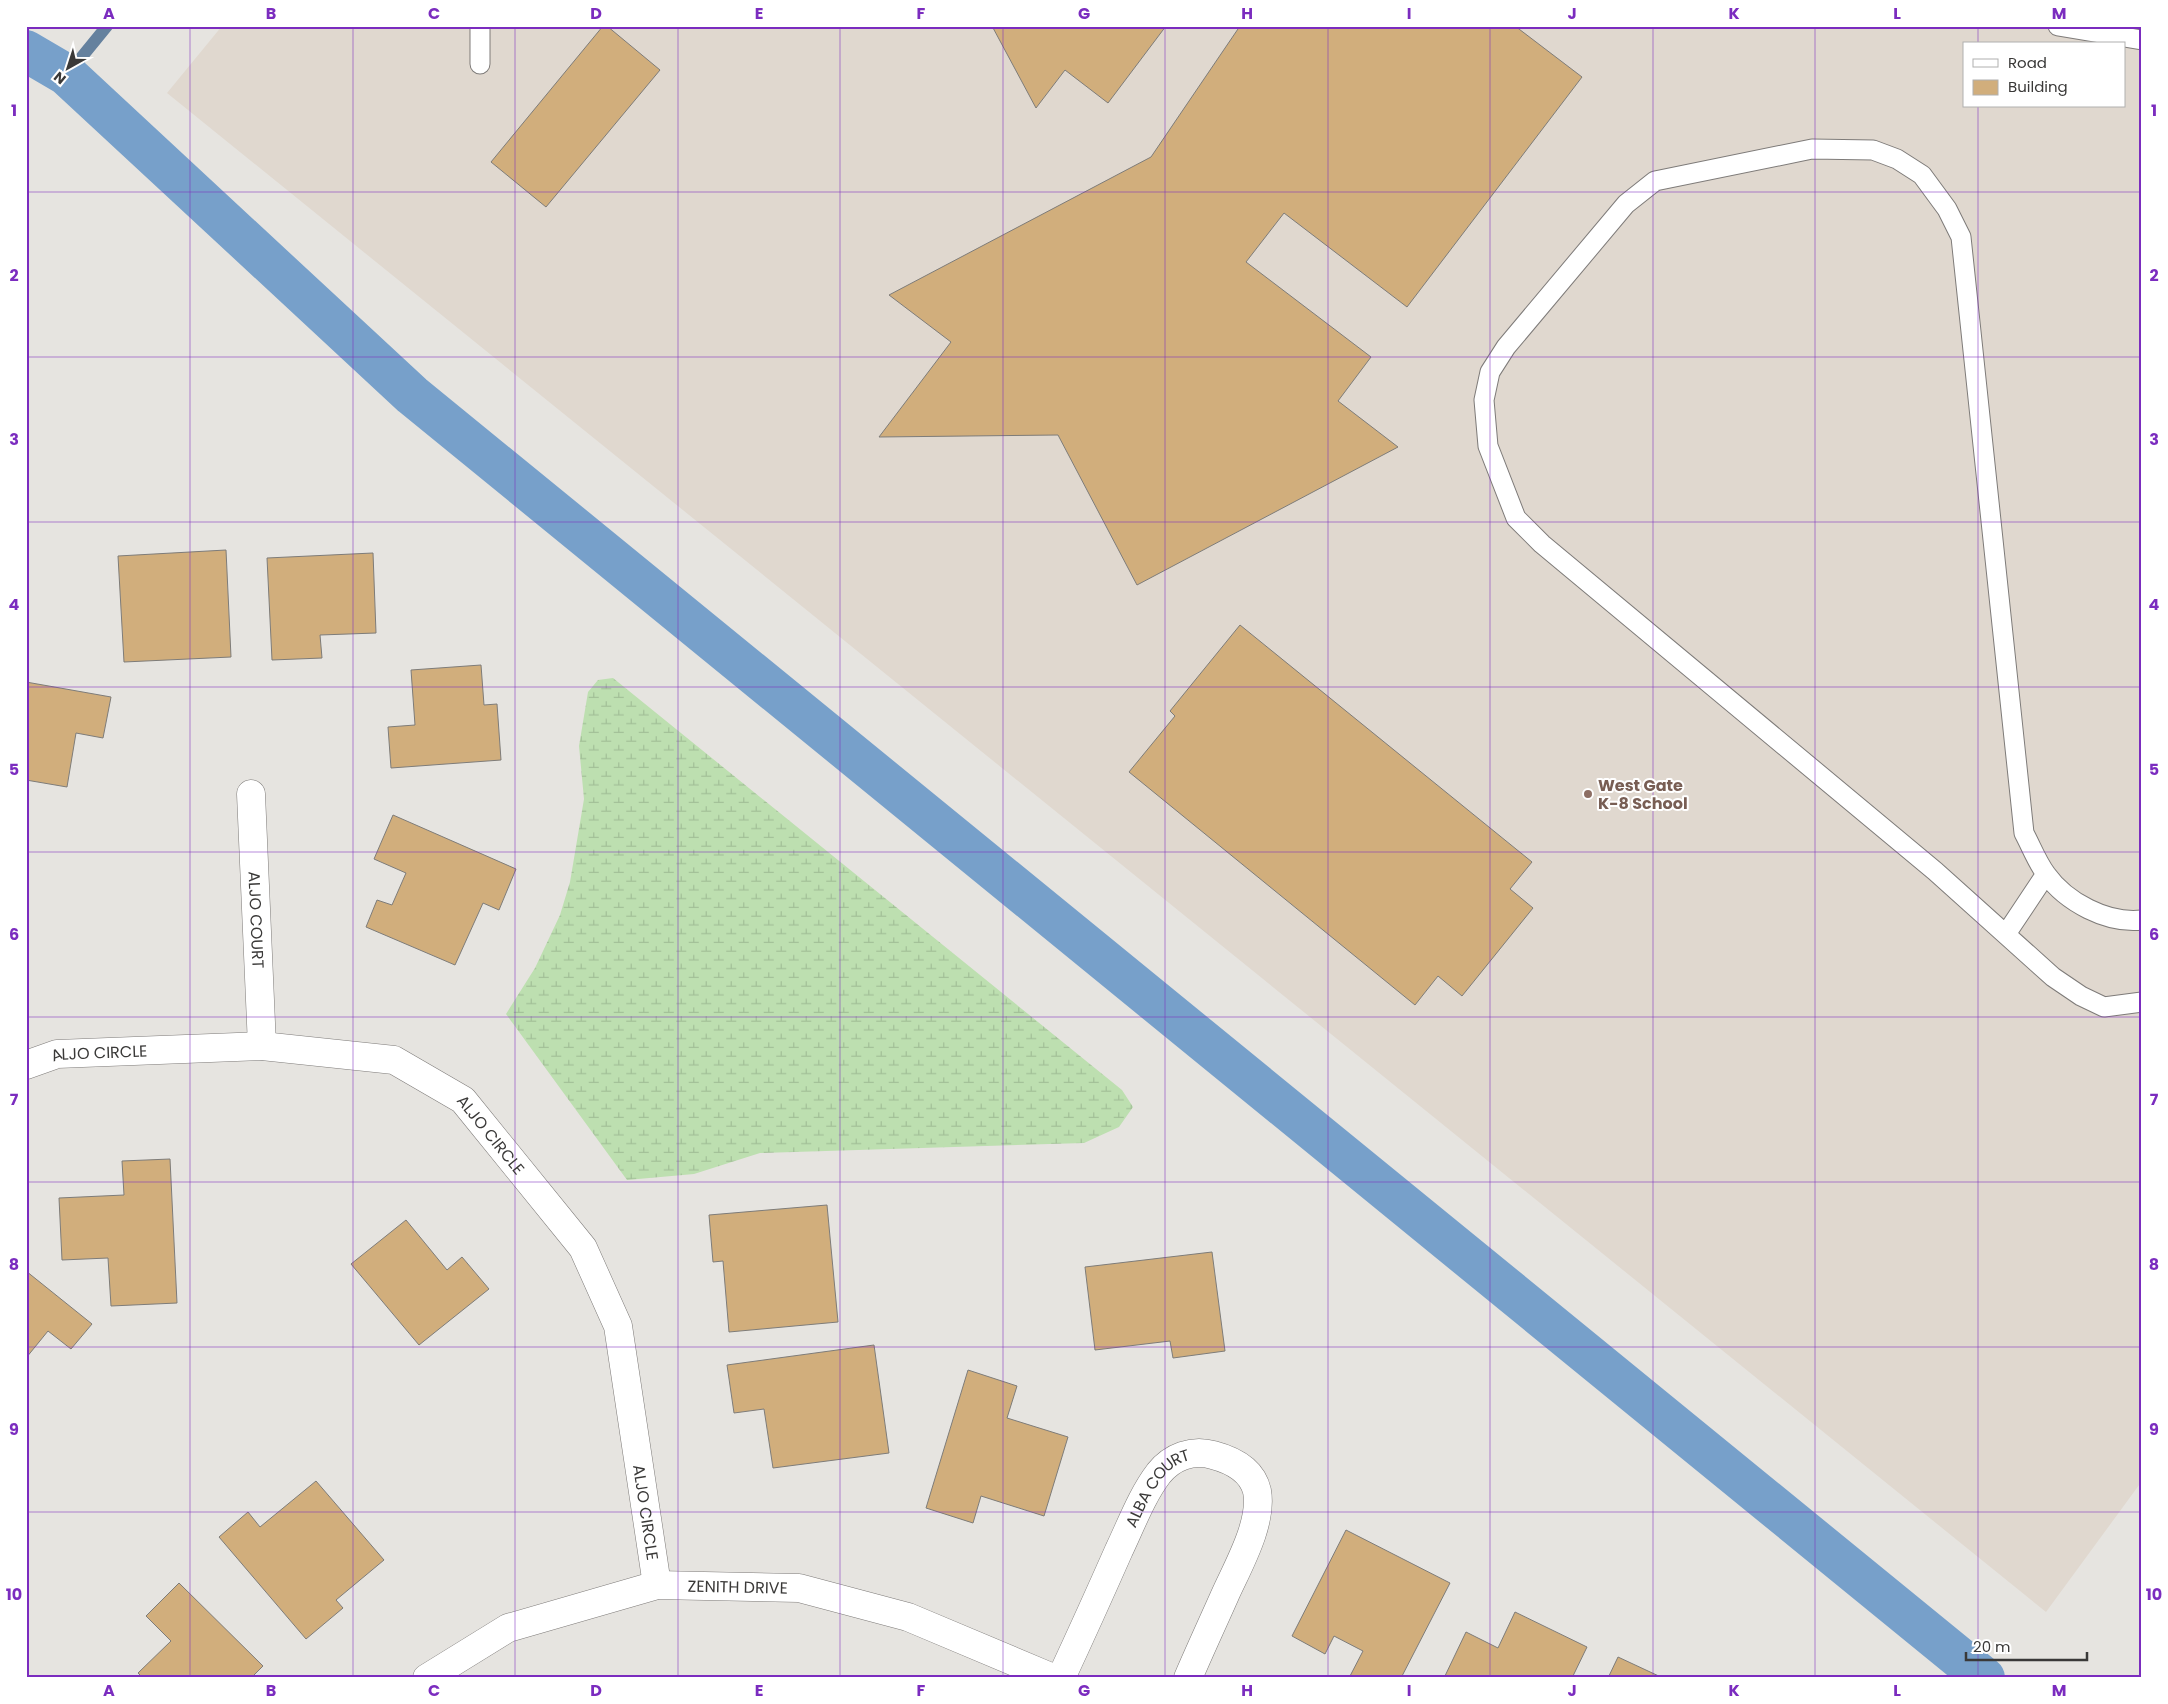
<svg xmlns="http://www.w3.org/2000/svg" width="2168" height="1704" font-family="Poppins,sans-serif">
<defs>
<pattern id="wetland-marsh" width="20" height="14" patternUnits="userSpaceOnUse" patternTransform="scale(1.25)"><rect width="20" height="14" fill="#bddfb0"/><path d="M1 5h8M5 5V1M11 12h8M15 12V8" fill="none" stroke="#a3c098"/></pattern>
</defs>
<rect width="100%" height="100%" fill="#e6e4e0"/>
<path fill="#e0d8cf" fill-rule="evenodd" d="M222,26H2142V1481L2046,1612L167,93ZM1964,44H2124V106H1964Z"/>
<path fill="url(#wetland-marsh)" d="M613,678L1122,1090L1133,1107L1119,1127L1084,1143L760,1153L694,1174L627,1180L506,1014L535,968L560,915L570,882L584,799L579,746L588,692L598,680Z"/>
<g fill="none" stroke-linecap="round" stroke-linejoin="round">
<path stroke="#65819e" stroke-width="12" d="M67,75L107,26"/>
<path stroke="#77a0ca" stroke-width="42" d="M26,51L67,75L412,395L1984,1678"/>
</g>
<path fill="#d1ae7c" stroke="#7e7c79" d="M603,26H607L660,70L546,207L491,162Z
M992,26H1166L1108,103L1065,70L1036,108Z
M1240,26H1515L1582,77L1407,307L1284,213L1246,262L1371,357L1338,401L1398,447L1137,585L1058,435L879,437L951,342L889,295L1151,157Z
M226,550L231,657L124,662L118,556Z
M373,553L376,633L320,635L322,658L272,660L267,558Z
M1240,625L1532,862L1510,889L1533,908L1462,996L1438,976L1415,1005L1129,772L1175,716L1170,711Z
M481,665L484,705L497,704L501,760L391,768L388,727L415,725L411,670Z
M26,682L111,697L103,738L76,733L67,787L26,780Z
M393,815L516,869L499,910L483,903L455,965L366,927L377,900L392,905L406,873L374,859Z
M170,1159L177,1303L111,1306L108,1258L62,1260L59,1198L124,1195L122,1161Z
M827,1205L838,1322L729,1332L723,1261L713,1262L709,1215Z
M406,1220L447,1270L462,1257L489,1289L419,1345L351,1264Z
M1212,1252L1225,1351L1173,1358L1170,1341L1095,1350L1085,1267Z
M26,1271L92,1324L71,1349L48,1331L26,1358Z
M874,1345L889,1453L773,1468L764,1409L734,1413L727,1365Z
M968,1370L1017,1386L1007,1418L1068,1437L1044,1516L981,1496L973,1523L926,1508Z
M316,1481L384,1560L336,1600L343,1608L306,1639L219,1537L248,1512L260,1527Z
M1346,1530L1450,1583L1401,1678H1349L1363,1651L1334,1636L1325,1654L1292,1636Z
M179,1583L263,1666L251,1678H143L138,1673L171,1641L146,1616Z
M1515,1612L1587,1647L1572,1678H1444L1466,1632L1498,1648Z
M1618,1657L1663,1678H1608Z"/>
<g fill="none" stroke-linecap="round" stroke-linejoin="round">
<g stroke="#7e7b79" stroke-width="21">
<path id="service" d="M480,26V64
M2058,26L2142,40
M2142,920C2107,924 2066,902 2046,874C2037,862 2031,846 2024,833L1961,237L1947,209L1922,175L1897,159L1873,150L1812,149L1655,181L1626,204L1506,347L1490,372L1484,400L1488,446L1516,518L1542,544L1935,871L2053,977L2081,996L2104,1007L2142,1002
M2006,934L2046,874"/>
</g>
<g stroke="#7e7b79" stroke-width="29">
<g id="minor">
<path id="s1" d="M251,794L262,1046"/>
<path id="s2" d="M26,1065L57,1054L262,1046L394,1060L463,1100L583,1248L618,1326L657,1585"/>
<path id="s3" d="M427,1678L508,1628L657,1585L799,1588L908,1617L1053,1678"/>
<path id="s4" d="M1061,1678C1081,1635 1100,1593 1119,1550C1131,1525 1142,1495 1159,1473C1172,1457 1192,1449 1213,1455C1232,1460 1252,1470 1257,1491C1263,1523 1238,1566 1225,1595C1213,1622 1200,1650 1188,1678"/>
</g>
</g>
<use href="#service" stroke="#fff" stroke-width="19"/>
<use href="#minor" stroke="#fff" stroke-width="28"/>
</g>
<path fill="none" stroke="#7b2cbf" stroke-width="1" stroke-opacity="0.55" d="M190,26V1678M353,26V1678M515,26V1678M678,26V1678M840,26V1678M1003,26V1678M1165,26V1678M1328,26V1678M1490,26V1678M1653,26V1678M1815,26V1678M1978,26V44M1978,106V1678M26,192H2142M26,357H2142M26,522H2142M26,687H2142M26,852H2142M26,1017H2142M26,1182H2142M26,1347H2142M26,1512H2142"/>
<circle fill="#8d6e63" stroke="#fff" stroke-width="2" cx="1588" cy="794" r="5"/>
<g text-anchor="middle" stroke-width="4" stroke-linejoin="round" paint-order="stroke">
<g font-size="16" font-weight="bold" fill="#785e54" stroke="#fff" text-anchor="start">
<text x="1598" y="791">West Gate<tspan x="1598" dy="18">K-8 School</tspan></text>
</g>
<g font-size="16" fill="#3a3938" stroke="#fff">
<text dy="6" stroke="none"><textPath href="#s1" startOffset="126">ALJO COURT</textPath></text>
<text dy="6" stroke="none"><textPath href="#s2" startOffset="75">ALJO CIRCLE</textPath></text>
<text dy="6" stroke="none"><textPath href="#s2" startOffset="495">ALJO CIRCLE</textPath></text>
<text dy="6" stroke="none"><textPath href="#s4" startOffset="215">ALBA COURT</textPath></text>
<text dy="6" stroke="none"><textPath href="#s2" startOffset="915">ALJO CIRCLE</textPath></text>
<text dy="6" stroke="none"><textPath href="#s3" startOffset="331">ZENITH DRIVE</textPath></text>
</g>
</g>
<rect width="2168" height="1704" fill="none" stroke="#ffffff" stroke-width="55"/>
<rect x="1963" y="42" width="162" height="65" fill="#ffffff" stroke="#b0b0af"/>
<rect x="1973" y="59" width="25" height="8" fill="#ffffff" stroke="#b0b0af"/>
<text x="2008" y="68" font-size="15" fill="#3a3938">Road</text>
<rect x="1973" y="80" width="25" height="15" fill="#d1ae7c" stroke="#b0b0af"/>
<text x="2008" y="92" font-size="15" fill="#3a3938">Building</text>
<g transform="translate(68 68) rotate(219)" stroke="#ffffff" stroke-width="4" paint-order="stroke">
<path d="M0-4L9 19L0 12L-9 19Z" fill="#3a3938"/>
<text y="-8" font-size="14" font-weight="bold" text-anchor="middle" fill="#3a3938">N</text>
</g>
<path d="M1966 1652v8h121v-8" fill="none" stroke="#3a3938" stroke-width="2.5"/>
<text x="1973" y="1652" font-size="15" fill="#3a3938" stroke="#ffffff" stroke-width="4" paint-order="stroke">20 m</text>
<rect x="28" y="28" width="2112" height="1648" fill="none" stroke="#7b2cbf" stroke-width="2"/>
<g font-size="16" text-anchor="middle" font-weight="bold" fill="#7b2cbf">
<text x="109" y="19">A</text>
<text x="271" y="19">B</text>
<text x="434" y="19">C</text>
<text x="596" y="19">D</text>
<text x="759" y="19">E</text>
<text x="921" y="19">F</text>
<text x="1084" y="19">G</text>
<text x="1247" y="19">H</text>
<text x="1409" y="19">I</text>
<text x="1572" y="19">J</text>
<text x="1734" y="19">K</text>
<text x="1897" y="19">L</text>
<text x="2059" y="19">M</text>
<text x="14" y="116">1</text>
<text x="2154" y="116">1</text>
<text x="14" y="281">2</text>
<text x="2154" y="281">2</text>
<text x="14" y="445">3</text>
<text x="2154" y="445">3</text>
<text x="14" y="610">4</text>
<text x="2154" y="610">4</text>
<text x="14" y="775">5</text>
<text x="2154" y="775">5</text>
<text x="14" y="940">6</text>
<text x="2154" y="940">6</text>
<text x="14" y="1105">7</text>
<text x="2154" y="1105">7</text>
<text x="14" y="1270">8</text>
<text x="2154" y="1270">8</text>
<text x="14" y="1435">9</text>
<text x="2154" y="1435">9</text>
<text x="14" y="1600">10</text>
<text x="2154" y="1600">10</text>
<text x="109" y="1696">A</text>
<text x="271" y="1696">B</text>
<text x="434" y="1696">C</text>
<text x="596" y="1696">D</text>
<text x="759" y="1696">E</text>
<text x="921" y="1696">F</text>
<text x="1084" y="1696">G</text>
<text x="1247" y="1696">H</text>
<text x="1409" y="1696">I</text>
<text x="1572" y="1696">J</text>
<text x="1734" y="1696">K</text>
<text x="1897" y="1696">L</text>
<text x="2059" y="1696">M</text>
</g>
</svg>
